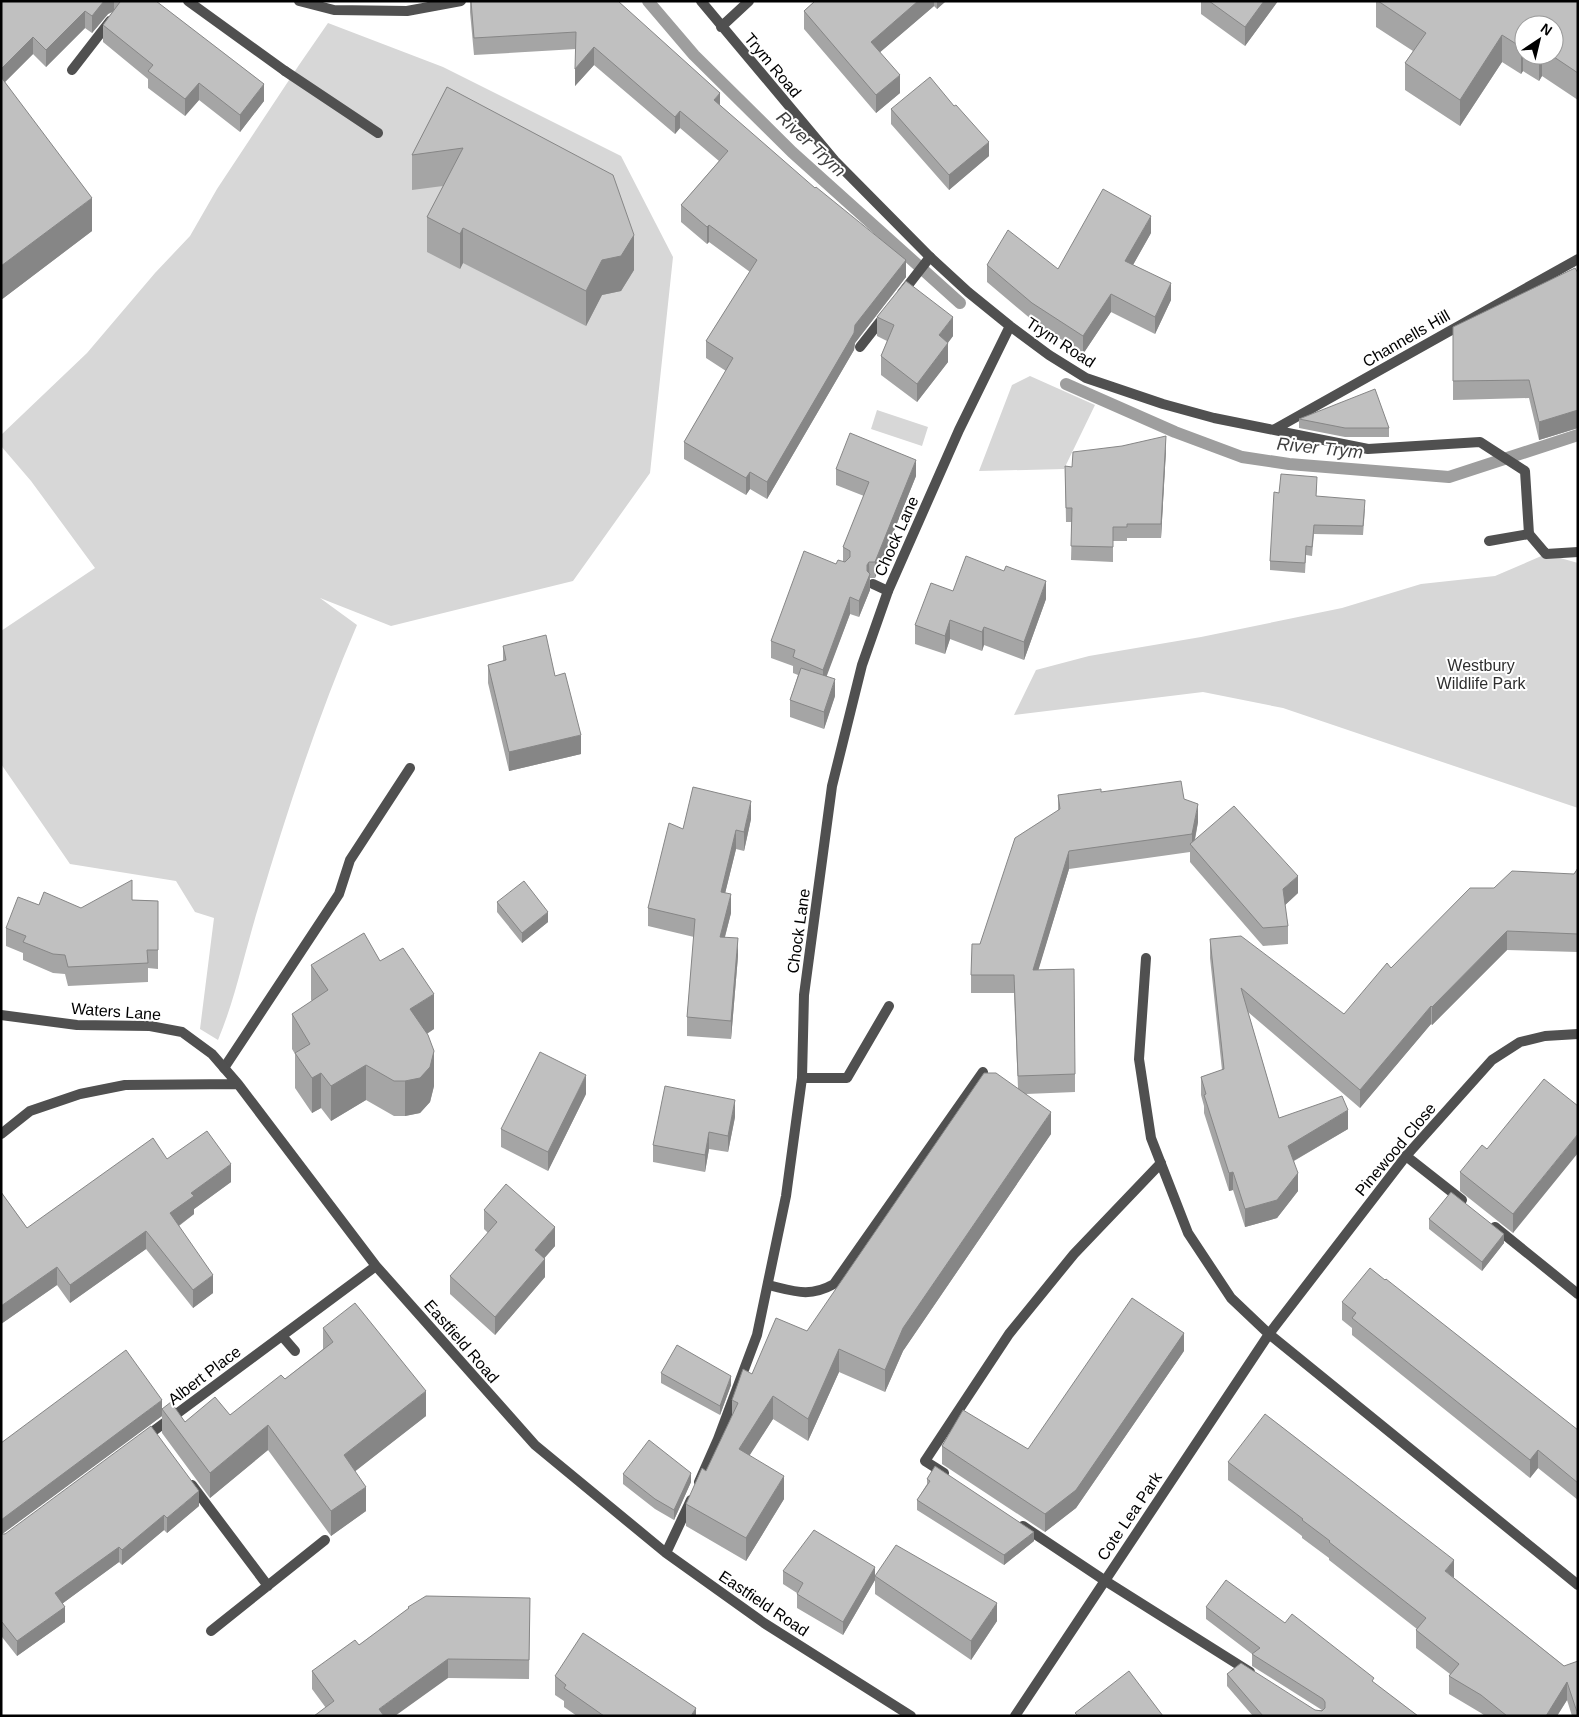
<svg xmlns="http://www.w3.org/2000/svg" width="1579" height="1717" font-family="Helvetica,sans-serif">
<rect width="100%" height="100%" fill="#fff"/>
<path fill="#d7d7d7" d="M328,23L443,67L621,156L673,257L650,473L573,581L391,626L320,598L357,625C318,716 287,811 259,905C245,950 236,997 218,1040L200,1029L214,918L195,912L176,881L70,864L1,764V631L95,568L31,481L1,446V435L87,353L155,273L190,236L217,189L299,65Z
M1030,376L1095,405L1064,469L979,471L1012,385Z
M877,410L928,427L922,446L871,429Z
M1546,554L1578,563V808L1283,708L1203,692L1014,715L1036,670L1089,656L1201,637L1342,608L1421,584L1495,576Z"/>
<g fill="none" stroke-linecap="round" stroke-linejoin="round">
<path stroke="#9e9e9e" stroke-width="12" d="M648,1L694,55L792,152L960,303
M1066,384L1175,432L1242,457L1289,464L1449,477L1578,435"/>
<path stroke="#505050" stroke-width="10" d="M72,70L110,21
M285,71L378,133
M902,293L930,257
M860,347L886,314
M1489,541L1529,534L1546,554L1578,552
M873,584L888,591
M224,1068L339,894L350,860L410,768
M802,1078H847L889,1006
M1406,1156L1462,1200
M1495,1227L1578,1294
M768,1285C794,1291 809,1298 834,1284L983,1072
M282,1336L295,1351
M944,1473L925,1461L1009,1334L1074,1254L1161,1163
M192,1485L268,1586
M1023,1526L1104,1580L1250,1672
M211,1631L325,1540"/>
<path stroke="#505050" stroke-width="10" d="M188,1L285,71
M299,1L334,10L407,11L461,1
M701,1L835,161L930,257L968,292L1010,326L1049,355L1086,378L1163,404L1214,418L1368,449L1480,442L1525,471L1529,534
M721,27L749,1
M1275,429L1578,259
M1146,958L1139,1059L1151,1138L1188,1233L1231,1298L1269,1334L1578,1585
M1,1015L77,1025L150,1026L182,1032L212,1054L238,1084L376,1266L535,1445L666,1553L764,1623L911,1716
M1,1134L30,1111L80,1094L125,1085L238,1084
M144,1438L376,1266
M699,1482L718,1439L757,1335L786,1196L802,1078L804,995L832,786L862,665L888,591L959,430L1010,326
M666,1553L691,1500
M1015,1716L1269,1334L1406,1156L1492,1060L1520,1042L1545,1036L1578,1034"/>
</g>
<path fill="#a5a5a5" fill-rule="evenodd" d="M1,1H153L264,101L240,132L199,100L185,116L148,88V79L103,42V25L112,12L108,14L92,33L85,28L46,67L33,54L5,82L92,231L1,300Z
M470,1H618L720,105L906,277L855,343L854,350L767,499L750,489L746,495L684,459V442L726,371L706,358V341L750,272L709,242L707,244L681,222V205L719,161L680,128L675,134L594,65L575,86L576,49L474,55L470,12Z
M815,1H946L937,9L934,6L880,52L900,93L876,113L804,29V11Z
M1201,1H1278L1245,46L1201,14Z
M1376,1H1578V100L1542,76L1539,81L1523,71L1521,74L1502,62L1460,126L1405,90V63L1413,51L1376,27ZM1524,25L1554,55H1524Z
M447,87L634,270L621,291L602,295L586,326L463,263L460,269L427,252V217L443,186L412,190V155Z
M891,109L989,156L949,190L891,124Z
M1151,233L1133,265L1171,300L1155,334L1111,312L1083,354L1032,320L987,282V265L1058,269Z
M1578,273V428L1539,440L1529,398L1453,400V327Z
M877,317L953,336L948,343V362L917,402L881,375V356L887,341L877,336Z
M1299,419L1389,428V437H1345L1299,428Z
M1166,450L1161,538H1127V541H1113V562L1071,560L1072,522H1066L1065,466L1072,467Z
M836,469L916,476L875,578H870V590L859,617L850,614L826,676L835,696L824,729L790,717V700L798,675L793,673V666L771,658V641L836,564L843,561V547L864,496L836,485Z
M1317,486L1316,496L1365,509L1363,535L1314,534L1312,556L1306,555L1305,573L1270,570V561L1279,493Z
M953,591L1046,599L1024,660L984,645L982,651L950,639L945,654L915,644V625Z
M503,646L555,676L581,754L509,771L488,683V665L503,661Z
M1101,792L1184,799L1198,822L1195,840L1298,893L1285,905L1288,926V944L1263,946L1190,862V852L1069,869L1038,970L1075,1074V1092L1026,1094L1051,1134L903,1351L885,1392L839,1372L808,1441L773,1419L749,1455L784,1499L746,1561L686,1526V1504L706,1471L732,1418V1400L752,1374L807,1331L1018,1088L1014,993H971V975L980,944L1058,810V795Z
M751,819L744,851L736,849L725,893L731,913L725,937L738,956L731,1039L687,1036V1017L694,937L648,926V908L683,829Z
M1578,868V952L1507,950L1432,1025L1431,1024L1360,1108L1248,1012L1279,1118L1348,1129L1294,1161L1298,1191L1277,1218L1245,1227L1233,1190L1229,1191L1204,1113V1106L1201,1095V1077L1222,1070L1210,958V939L1344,1014L1391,968L1494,888L1574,874Z
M132,900L158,901V969L148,968V982L68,986L65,974L53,973L23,960V953L6,946V928L39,905L81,908Z
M497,902L548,922L522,943L497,912Z
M380,961L434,1029L427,1034L434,1086L430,1102L420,1113L405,1116H394L366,1100L331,1121L321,1108L312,1113L295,1088V1054L292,1049V1014L312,1001L311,1000V965Z
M586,1094L548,1171L501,1147V1129Z
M1578,1106L1513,1233L1460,1191V1172L1487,1149Z
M735,1117L728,1152L709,1149L705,1172L653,1162V1145Z
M167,1159L231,1182L194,1209V1214L179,1226L213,1293L193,1308L146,1249L70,1303L57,1285L1,1324V1192L27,1228Z
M484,1210L555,1246L544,1258L545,1277L495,1335L450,1294V1276L488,1233L484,1229Z
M1429,1219L1504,1243L1482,1271L1429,1229Z
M1342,1302L1578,1430V1500L1538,1468L1530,1478L1352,1335V1328L1342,1320Z
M323,1328L426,1416L355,1471L366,1511L331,1536L268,1450L210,1498L162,1433V1416L2,1534L199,1506L167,1533L164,1530L122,1565L119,1562L63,1603L65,1622L17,1656L2,1637L1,1443L162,1408L185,1422L230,1415L285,1379L323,1349Z
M1184,1351L1076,1508L1045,1532L942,1464V1446L1028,1449Z
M661,1373L731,1385L720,1415L661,1383Z
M1228,1462L1454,1578L1564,1666L1578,1716H1572L1567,1700L1557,1716H1485L1481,1713L1449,1694V1676L1450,1674L1416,1648V1630L1417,1629L1329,1560V1558L1302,1538V1536L1228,1480Z
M623,1474L691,1482L674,1520L655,1509L623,1484Z
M927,1479L1034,1541L1004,1565L917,1510V1500L927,1484Z
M783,1571L875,1576L997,1621L971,1660L875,1594V1580L843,1635L797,1608V1593L783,1584Z
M530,1598L529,1679L448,1678L326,1708L312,1689V1671L359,1645L408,1609V1607Z
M1206,1607L1285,1623L1374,1683L1418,1716H1253L1227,1686V1674L1315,1710H1322L1252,1666V1654L1206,1619Z
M555,1676L696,1716H577L564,1707V1701L555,1695Z"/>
<path fill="#868686" d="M104,1H114V11L108,14L92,33V16Z
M918,1H934V6L871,60V42Z
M937,1H946L937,9Z
M1264,1H1278L1245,46V27Z
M85,11V28L46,67V50Z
M1502,35V62L1460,126V100Z
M33,37V54L1,86V69Z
M1523,44V71L1521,74V47Z
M594,47V65L575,86V69Z
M1539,55H1542V76L1539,81Z
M900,75V93L876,113V95Z
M199,83V100L185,116V99Z
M264,84V101L240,132V115Z
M720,93V110L714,100Z
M680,111V128L675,134V117Z
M989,142V156L949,190V175Z
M92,198V231L1,300V266Z
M1151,216V233L1125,279V261Z
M709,225V242L707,244V227Z
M463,228V263L460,269V234Z
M634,235V270L621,291L602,295L586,326V291L602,260Z
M906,260V277L855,343L854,350L767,499V482L855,325Z
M1171,283V300L1155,334V317Z
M1111,294V312L1083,354V336Z
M953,317V336L939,354V335Z
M948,343V362L917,402V384Z
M1578,410V428L1539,440V422Z
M1166,436V450L1161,538V524Z
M916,460V476L875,578V562Z
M750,472V489L746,495V478Z
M869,562L870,590L859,617V601L867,565Z
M1046,581V599L1024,660V642Z
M850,597V614L823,686V670Z
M950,620V639L945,654V636Z
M984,627V645L982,651V632Z
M835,679V696L824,729V712Z
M581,735V754L509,771V752Z
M751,801V819L744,851V832Z
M1198,804V822L1193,848L1192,847V834Z
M736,830V849L721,910V892Z
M1069,851V869L1033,988V970Z
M1298,876V893L1283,907V889Z
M731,894V913L720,955V937Z
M548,912V922L522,943V933Z
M1507,931V950L1432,1025V1007Z
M738,938V956L731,1039V1021Z
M434,994V1029L410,1044V1009Z
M1431,1006V1024L1360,1108V1090Z
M434,1051V1086L430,1102L420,1113L405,1116V1081Z
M366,1065V1100L331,1121V1086Z
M321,1073V1108L312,1113V1078Z
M586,1075V1094L548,1171V1152Z
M735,1100V1117L728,1152V1136Z
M1348,1110V1129L1288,1164V1146Z
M1051,1112V1134L903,1351L885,1392V1370L903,1328Z
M709,1132V1149L705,1172V1155Z
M1578,1134V1153L1513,1233V1214Z
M231,1164V1182L194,1209V1214L170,1232V1213L191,1193Z
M1233,1172V1190L1229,1191V1173Z
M1298,1173V1191L1277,1218L1245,1227V1209Z
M555,1227V1246L535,1269V1250Z
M146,1231V1249L70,1303V1285Z
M1504,1234V1243L1482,1271V1262Z
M545,1259V1277L495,1335V1317Z
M57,1267V1285L1,1324V1306Z
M213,1275V1293L193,1308V1290Z
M1184,1333V1351L1076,1508L1045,1532V1514Z
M839,1349V1372L808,1441V1419Z
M731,1376V1385L720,1415V1406Z
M426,1391V1416L344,1480V1455Z
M773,1396V1419L739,1472V1449Z
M162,1400V1416L1,1535V1520Z
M268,1425V1450L210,1498V1473Z
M1538,1450V1468L1530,1478V1460Z
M691,1473V1482L674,1520V1510Z
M784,1476V1499L746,1561V1538Z
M366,1487V1511L331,1536V1511Z
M199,1491V1506L167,1533V1518Z
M164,1515V1530L122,1565V1550Z
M1034,1532V1541L1004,1565V1555Z
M119,1547V1562L55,1609V1593Z
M1454,1560V1578L1445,1571Z
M875,1567V1580L843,1635V1622Z
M997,1603V1621L971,1660V1641Z
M65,1607V1622L17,1656V1641Z
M1,1622H2V1637L1,1638Z
M448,1659V1678L395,1716H379V1709Z
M1567,1682V1700L1557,1716H1546Z
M696,1708V1716H691Z"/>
<path fill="#c0c0c0" stroke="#868686" d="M1,1H104L92,16L85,11L46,50L33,37L1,69Z
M120,1H153L154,2V1H156L264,84L240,115L199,83L185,99L148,71L153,65L103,25L120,2Z
M471,1H618L720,93L714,100L815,188L816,187L906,260L855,325L854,333L767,482L750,472L746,478L684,442L733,358L706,341L757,260L709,225L707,227L681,205L728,151L680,111L675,117L594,47L575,69L576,32L474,38Z
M815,1H918L871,42L900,75L876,95L804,11Z
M1209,1H1264L1245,27Z
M1378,1H1578V73L1551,55H1554V25H1524V45L1523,44L1521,47L1502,35L1460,100L1405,63L1426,33Z
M1,77L92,198L1,266Z
M930,77L954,106L956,105L989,142L949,175L891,109Z
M447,87L613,175L634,235L621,256L602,260L586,291L463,228L460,234L427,217L463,148L412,155Z
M1103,189L1151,216L1125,261L1171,283L1155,317L1111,294L1083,336L1032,303L987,265L1008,230L1058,269Z
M1575,268L1578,273V410L1539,422L1529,380L1453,381V327Z
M906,281L953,317L939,335L948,343L917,384L881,356L894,325L877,317Z
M1375,389L1389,428H1345L1299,419Z
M850,433L916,460L875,562H869L867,565V571L870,574L859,601L850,597L823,670L793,657L795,650L771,641L804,551L836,564L838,560L845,562L850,557V551L843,547L869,482L836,469Z
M1166,436L1161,524H1127V527H1113V547L1071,546L1072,508H1066L1065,466L1072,467L1073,452L1122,446Z
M1281,474L1317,477L1316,496L1365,500L1363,526L1314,525L1312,547L1306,546L1305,563L1270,561L1274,492L1279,493Z
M966,556L1004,571L1006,566L1046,581L1024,642L984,627L982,632L950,620L945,636L915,625L931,583L953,591Z
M546,635L555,676L565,673L581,735L509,752L488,665L506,660L503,646Z
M801,668L835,679L824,712L790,700Z
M1181,781L1184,799L1198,804L1192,834L1069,851L1033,970L1074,969L1075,1074L1018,1076L1014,975H971L972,944H980L1015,838L1060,809L1058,795L1101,789V792Z
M693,787L751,801L744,832L736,830L721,892L731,894L720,937L738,938L731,1021L687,1017L695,919L648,908L669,823L683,829Z
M1234,806L1298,876L1283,889L1288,926L1263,928L1190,844Z
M1578,868V934L1507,931L1432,1007L1431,1006L1360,1090L1241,988L1279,1118L1342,1096L1348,1110L1288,1146L1298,1173L1277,1200L1245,1209L1233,1172L1229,1173L1204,1095L1206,1094L1201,1077L1224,1069L1210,939L1241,936L1344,1014L1387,963L1391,968L1470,888H1494L1512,871L1574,874Z
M132,880V900L158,901V950H147L148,963L68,967L65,955L53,954L23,942L26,936L6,928L18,897L39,905L44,892L81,908Z
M524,881L548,912L522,933L497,902Z
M364,933L380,961L403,948L434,994L410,1009L428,1035L434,1051L430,1067L420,1078L405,1081H394L366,1065L331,1086L321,1073L312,1078L295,1053L310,1044L292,1014L328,990L311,965Z
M540,1052L586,1075L548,1152L501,1129Z
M984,1073H996L1051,1112L903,1328L885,1370L839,1349L808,1419L773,1396L739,1449L784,1476L746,1538L686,1504L702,1468L706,1471L738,1403L732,1400L743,1369L752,1374L776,1318L807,1331Z
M1544,1079L1578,1106V1134L1513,1214L1460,1172L1482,1145L1487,1149Z
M665,1086L735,1100L728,1136L709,1132L705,1155L653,1145Z
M207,1131L231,1164L191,1193L194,1196L170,1213L213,1275L193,1290L146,1231L70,1285L57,1267L1,1306V1192L27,1228L153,1138L167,1159Z
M506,1184L555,1227L535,1250L545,1259L495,1317L450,1276L497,1222L484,1210Z
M1451,1192L1504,1234L1482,1262L1429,1219Z
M1370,1268L1385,1280L1386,1279L1578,1430V1483L1538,1450L1530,1460L1352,1318L1356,1313L1342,1302Z
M1132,1298L1184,1333L1076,1490L1045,1514L942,1446L963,1410L1028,1449Z
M355,1303L426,1391L344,1455L366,1487L331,1511L268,1425L210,1473L162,1409L171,1402L185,1422L215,1397L230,1415L281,1375L285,1379L333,1342L323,1328Z
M677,1345L731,1376L720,1406L661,1373Z
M126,1350L162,1400L1,1520V1443Z
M1265,1414L1454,1560L1445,1571L1564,1666L1578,1661V1715L1567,1682L1546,1716H1507L1481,1695L1449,1676L1459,1664L1416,1630L1426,1618L1329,1542L1330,1541L1302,1520L1303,1519L1228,1462Z
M151,1426L199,1491L167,1518L164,1515L122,1550L119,1547L55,1593L65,1607L17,1641L2,1622H1V1534H5Z
M649,1440L691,1473L674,1510L655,1499L623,1474Z
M935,1466L1034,1532L1004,1555L917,1500L930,1481L927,1479Z
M814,1530L875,1567L843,1622L797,1594L803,1583L783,1571Z
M896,1545L997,1603L971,1641L875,1576Z
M1226,1580L1285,1623L1292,1614L1374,1678L1372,1681L1418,1716H1263L1227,1674L1241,1663L1315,1710L1322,1711L1325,1708V1702L1323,1699L1252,1654L1260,1648L1206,1607Z
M426,1596L530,1598L529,1660L448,1659L379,1709L384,1716H314L334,1701L312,1671L355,1640L359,1645L409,1608L408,1607Z
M583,1633L696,1708L691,1716H604L564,1688L566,1685L555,1676Z
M1129,1671L1163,1716H1078L1075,1713Z"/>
<g text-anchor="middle" stroke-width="4" stroke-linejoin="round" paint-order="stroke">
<g font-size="16" fill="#000" stroke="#fff">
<text transform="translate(773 65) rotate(50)" y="6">Trym Road</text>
<text transform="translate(1406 338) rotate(-30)" y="6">Channells Hill</text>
<text transform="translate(1061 342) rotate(33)" y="6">Trym Road</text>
<text transform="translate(896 536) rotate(-66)" y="6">Chock Lane</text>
<text transform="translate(798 931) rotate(-82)" y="6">Chock Lane</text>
<text transform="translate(116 1011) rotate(4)" y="6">Waters Lane</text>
<text transform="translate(1395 1149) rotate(-50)" y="6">Pinewood Close</text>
<text transform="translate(462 1341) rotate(49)" y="6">Eastfield Road</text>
<text transform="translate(204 1375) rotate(-37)" y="6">Albert Place</text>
<text transform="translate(1129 1516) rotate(-56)" y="6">Cote Lea Park</text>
<text transform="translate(764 1603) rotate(34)" y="6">Eastfield Road</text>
</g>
<g font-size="16" fill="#2e2e2e" stroke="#fff">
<text x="1481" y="671">Westbury<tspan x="1481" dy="18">Wildlife Park</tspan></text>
</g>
<g font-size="18" font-style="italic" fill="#3f3f3f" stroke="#fff">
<text transform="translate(811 144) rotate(43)" y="6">River Trym</text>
<text transform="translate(1320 448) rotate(6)" y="6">River Trym</text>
</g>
</g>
<rect width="1579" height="1717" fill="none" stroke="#000000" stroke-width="5"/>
<g transform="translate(1539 40) rotate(35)"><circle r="24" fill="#ffffff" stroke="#999999"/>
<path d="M0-4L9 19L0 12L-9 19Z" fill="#000000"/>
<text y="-8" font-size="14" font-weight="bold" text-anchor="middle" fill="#000000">N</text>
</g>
</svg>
